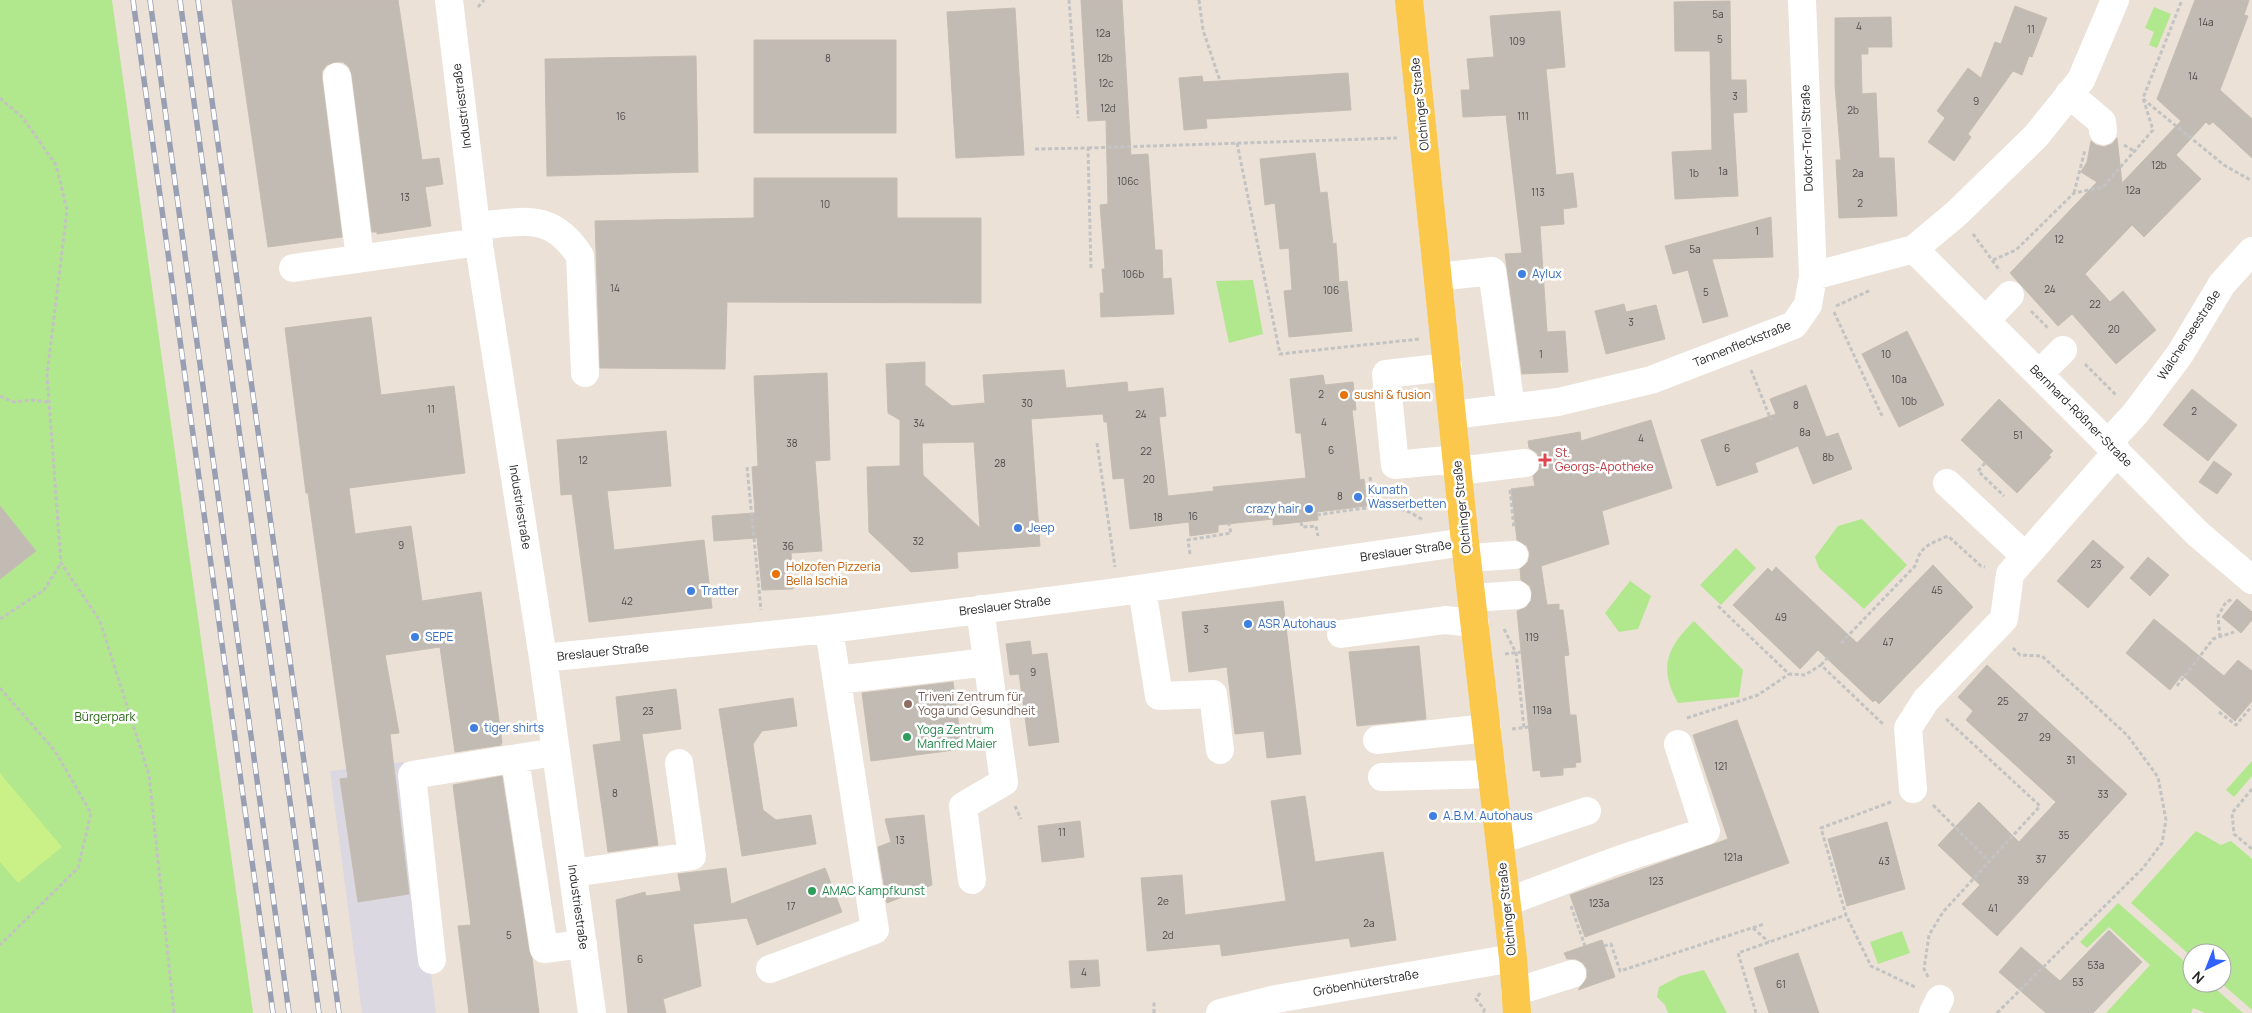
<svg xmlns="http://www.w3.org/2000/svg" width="2252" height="1013" font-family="Manrope,sans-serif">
<rect width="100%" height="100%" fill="#ebe1d7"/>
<path fill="#dbd8e2" d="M404,762L436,1013H362L330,771Z"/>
<path fill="#b1e78d" d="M0,0H112L253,1013H0Z
M2154,7L2171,14L2157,48L2149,45L2154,32L2145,28Z
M1253,280L1263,334L1229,343L1216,281Z
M1862,519L1907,565L1864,609L1819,568L1815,557L1838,526Z
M1736,548L1756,568L1721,605L1700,585Z
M1630,581L1651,596L1638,629L1619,632L1605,613Z
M1694,621L1743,670L1739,697L1678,703C1658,668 1667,647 1694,621Z
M2252,761V776L2234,797L2226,790Z
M2196,831L2221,845L2231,841L2252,859V1010L2221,983L2222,953H2192V957L2131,903Z
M2118,903L2192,968V983H2209L2243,1013H2205L2193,1008L2191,1013H2106L2150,965L2109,927L2087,948L2080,942Z
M1902,931L1910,953L1878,964L1870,942Z
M1704,970L1727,1013H1668L1665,1005L1657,997L1659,987L1680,976Z"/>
<path fill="#caf088" d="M0,773L62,847L18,883L0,862Z"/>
<path fill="#c2bbb4" stroke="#c6bdb1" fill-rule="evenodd" d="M232,0H398L422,160L439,158L443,184L425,187L431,226L377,234V232H372L352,75L349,67L343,62H336L327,65L322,71V79L342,237L268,247Z
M1081,0H1122L1131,155L1148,154L1155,250H1162L1163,279L1171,278L1174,314L1101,317L1100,293H1104L1102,269H1105L1100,205L1108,204L1106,120L1088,121Z
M2195,0H2249L2244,15L2248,16L2220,90L2252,119V158L2213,122L2209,125L2206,122L2176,155L2201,179L2144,237L2132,225L2085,274L2110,302L2123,291L2156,330L2116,364L2072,314L2058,326L2010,273L2097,182L2081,172L2087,162L2091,141L2096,145L2104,147L2112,144L2117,138L2122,183L2181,121L2157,99Z
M1730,1L1731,80H1746L1747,112L1733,113L1738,196L1675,199L1672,152L1712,150L1710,51H1675L1674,2Z
M2015,6L2047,18L2032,57L2029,56L2022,75L2013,71L1968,134L1971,137L1954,161L1928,142L1945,118L1937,111L1968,68L1981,78L1995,42L2001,44Z
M1015,8L1024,155L956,158L947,12Z
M1560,11L1565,67L1546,69L1556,175L1573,173L1577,207L1563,209L1564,224L1540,226L1547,332L1565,331L1568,372L1522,374L1505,254L1522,253L1506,115L1463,117L1461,90H1470L1467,59L1494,57L1490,16Z
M1891,17L1892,47H1868V54H1861L1862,94L1876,93L1879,158H1894L1897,216L1839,218L1836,160H1841L1835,85V18Z
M754,40H896V133H754Z
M696,56L698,172L547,176L545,59Z
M1348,73L1351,110L1206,119L1207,128L1184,130L1179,78L1202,76L1203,82Z
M1315,153L1320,193L1327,192L1333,244L1336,243L1339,282L1347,281L1352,331L1289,337L1284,291L1292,290L1289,248L1280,249L1275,203L1265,205L1260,159Z
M754,178H897V218H981V303L727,302L725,369L600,368L595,221L754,218Z
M1771,217L1773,257L1712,259L1728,316L1703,323L1688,270L1673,274L1665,246Z
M1624,304L1626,312L1656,305L1665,339L1606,354L1595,311Z
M371,317L381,395L454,386L465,473L349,488L355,534L411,526L422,601L481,592L502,742L501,745L455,752L440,647L385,655L399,733L390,734L409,894L358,902L340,779L348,778L308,493H306L285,328Z
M1907,331L1944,405L1899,427L1862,354Z
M925,362V385L952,406L985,403L983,375L1064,370L1066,388L1127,382L1128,392L1163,388L1166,416L1159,417L1168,496L1214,491L1213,487L1306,478L1301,433H1296L1290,379L1323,375L1325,385L1353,382L1356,410H1352L1360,480L1364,479L1367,506L1317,512L1318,520L1273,525V519L1218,525V532L1190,536L1189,522L1130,529L1124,478L1113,479L1107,422H1104L1103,414L1031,419L1040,546L957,552L958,568L911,572L869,532L867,467L900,466V420L888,413L886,364ZM974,442L980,528L923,475L922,443Z
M827,373L830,460L815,461L822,551L791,553L793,589L762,590L757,538L714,541L712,516L755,513L752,467L758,466L754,376Z
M1806,385L1826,437L1838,433L1852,469L1813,484L1798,446L1755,463L1758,472L1717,486L1701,440L1776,414L1770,399Z
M2192,389L2237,425L2208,461L2163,425Z
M1999,399L2053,451L2049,455L2051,457L2017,493L1961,440Z
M1651,420L1672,488L1602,511L1609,544L1541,566L1547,605L1559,604V610H1563L1569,655L1564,656L1570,715H1576L1581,762L1575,763L1576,767L1563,768V775L1541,777L1540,770L1533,771L1517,611L1525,608L1531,601L1532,593L1530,586L1521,580L1520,569L1528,562L1530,554L1527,546L1517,540L1511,489L1535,486L1533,476L1539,470L1540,461L1537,453L1529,448L1528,441L1580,432L1581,441Z
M666,431L671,486L607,491L614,550L704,540L712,608L589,622L572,494L561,495L557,440Z
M2214,461L2232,474L2217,494L2199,482Z
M0,506L36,551L0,579Z
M2093,540L2124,567L2088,608L2057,581Z
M2148,557L2169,575L2150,596L2130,578Z
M1933,565L1973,607L1879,704L1875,700L1873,702L1818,650L1800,669L1733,605L1768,568L1772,572L1776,567L1857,643Z
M2237,599L2252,612V620L2241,633L2222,617Z
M1283,601L1301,754L1267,758L1264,731L1235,734L1227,667L1189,672L1182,612Z
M2154,619L2224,676L2238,660L2252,671V701L2235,721L2182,675L2170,690L2126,653Z
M1030,641L1032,655L1047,653L1059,742L1029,746L1019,674L1010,675L1006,644Z
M1419,646L1426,719L1357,726L1349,652Z
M1987,665L2127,794L1997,936L1962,904L1980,885L1938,845L1979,802L2019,842L2056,802L1966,720L1973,711L1958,697Z
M953,682L962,749L871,761L862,693Z
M676,689L681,729L642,734L658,845L608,852L593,745L621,741L616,697Z
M793,698L797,726L762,731L753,744L763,810L776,820L811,815L816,844L742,856L719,709Z
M1737,720L1789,863L1585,937L1570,895L1728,839L1693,735Z
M502,776L529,951L532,958L539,1013H469L458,926L471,925L453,785Z
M1305,796L1315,862L1383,852L1396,940L1351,947L1349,938L1222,956L1220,944L1147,951L1141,878L1182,875L1185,915L1286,901L1271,801Z
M924,815L932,885L887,903L878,847L891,842L885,819Z
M1080,821L1084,857L1042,862L1038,826Z
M1887,822L1905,889L1847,906L1828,839Z
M726,868L731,904L825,868L842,912L757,945L747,918L693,924L701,986L663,999L666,1013H628L616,900L645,892L646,896L681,891L678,874Z
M2109,930L2142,962L2093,1013H2046L1999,972L2021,947L2060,981Z
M1602,940L1615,977L1578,990L1587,978V969L1583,963L1576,959H1567L1564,953Z
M1798,953L1819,1013H1769L1754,968Z
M1098,960L1100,986L1071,988L1069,961Z"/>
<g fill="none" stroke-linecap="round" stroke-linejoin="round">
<path stroke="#c3c3c3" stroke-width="3" stroke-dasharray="4 2.5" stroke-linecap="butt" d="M1069,0L1078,118
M1199,0L1203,30L1220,81
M478,7L484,0
M0,98L23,118L56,165L67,210L47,375L61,563L100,621L149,775L174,1013
M2143,99L2224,165L2252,181
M1237,143L1280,354L1419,339
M2124,145L2134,151
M1088,148L1397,138
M1035,149L1088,148L1091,269
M2074,193L2085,150
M1973,234L2000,271
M1993,260L2016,250L2074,193L2103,187L2153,130L2143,98L2182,0
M1836,306L1871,290
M2031,311L2048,328
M1834,312L1883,418
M2085,364L2116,395
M1751,370L1771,420
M0,396L13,402L30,400L49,402
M1097,443L1115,567
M1985,463L1978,471L2004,496
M747,467L761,610
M1370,477L1374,508
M1510,490L1514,529
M1317,515C1341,512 1384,502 1407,511C1412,513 1418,517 1423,520
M1301,522L1302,527L1316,526L1318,536
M1190,554L1188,540L1231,533L1229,524
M1718,606L1789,674L1805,675L1821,665L1883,724
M0,619L44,590L61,563
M1504,629L1516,653L1524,728
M2220,637L2218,616L2226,602L2233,599
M1841,643L1916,565C1919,546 1932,543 1948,536L1981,566L1985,567
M1505,654L1521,652
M1821,665L1830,655
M2177,686L2213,639L2234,632
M0,688L55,751L91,813L78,868L0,945
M2219,712L2236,725L2252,706
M1687,718L1758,695L1789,674
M1512,729L1529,727
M2252,789L2232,813L2234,834L2252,849
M1891,802L1821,828L1846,915L1871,966L1915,987
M1933,805L1989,861
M1015,806L1021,819
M1571,906L1585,946
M1753,928L1769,942
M1604,946L1611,944L1620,971L1764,924
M1928,977L1924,969L1929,935L1943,912L2040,806L1945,718
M1480,993L1476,999L1484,1009V1013
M1154,1013V1002
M1756,1013L1738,953L1846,915
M1997,1013L2143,868L2162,843L2166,820L2158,777L2128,736L2042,656L2020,655L2012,647"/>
<path stroke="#fff" stroke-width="28" d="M449,0L476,226L543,658L592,1013
M337,77L360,258
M2069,94L2102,122L2103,131
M476,226C523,222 551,211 580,256L585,373
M1914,249L2198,534L2252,580
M293,268L479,242
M1813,276L1914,249L1957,213L2036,136L2081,80L2115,0
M1438,277L1492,271L1511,408
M1986,320L2010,295
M1448,367L1386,374L1395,465L1457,459
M2039,374L2063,350
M1453,415L1558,402L1651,380L1794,325L1808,305L1813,276L1802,0
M2108,443L2135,414L2180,354L2222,284L2252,251
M1458,471L1525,463
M1947,483L2025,556
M1467,558L1514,555
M1142,589L1159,696L1213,694L1220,750
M1472,598L1517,595
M1341,634L1445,620L1475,623
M543,658L829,629L1118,592L1465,542
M837,680L987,662
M1377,740L1487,728
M515,759L544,949L583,944
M1382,777L1492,774
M1913,789L1908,728L1926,700L2004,619L2010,574L2117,452
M1500,840L1587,811
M573,873L692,856L679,763
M972,880L963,806L1004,782L980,609
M1507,902L1618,860L1706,831L1678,744
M432,960L412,775L555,752
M770,969L875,930L829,629
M1515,992L1572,974
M1220,1013L1276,999L1513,958
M1933,1013L1940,999"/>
<path stroke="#fbc84c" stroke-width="28" d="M1409,0L1465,542L1513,958L1517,1013"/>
<g stroke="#999fb3" stroke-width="5.5">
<path id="rail" d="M133,0L273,1013
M150,0L289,1013
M180,0L319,1013
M198,0L339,1013"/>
</g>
<use href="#rail" stroke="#fff" stroke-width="4" stroke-dasharray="11" stroke-linecap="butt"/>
</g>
<g fill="#3f7fe0" stroke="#fff" stroke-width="2">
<circle cx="1522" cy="274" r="5"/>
<circle cx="1358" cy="497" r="5"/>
<circle cx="1309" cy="509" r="5"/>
<circle cx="1018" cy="528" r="5"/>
<circle cx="691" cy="591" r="5"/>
<circle cx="1248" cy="624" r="5"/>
<circle cx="415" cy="637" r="5"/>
<circle cx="474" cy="728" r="5"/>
<circle cx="1433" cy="816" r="5"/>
</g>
<g fill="#e8710a" stroke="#fff" stroke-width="2">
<circle cx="1344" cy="395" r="5"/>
<circle cx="776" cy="574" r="5"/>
</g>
<path fill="#e0444e" stroke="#fff" stroke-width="2" d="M1542.5 452.5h5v5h5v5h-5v5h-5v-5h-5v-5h5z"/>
<circle fill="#8d6e63" stroke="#fff" stroke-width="2" cx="908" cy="704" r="5"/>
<g fill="#2e9e5b" stroke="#fff" stroke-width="2">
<circle cx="907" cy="737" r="5"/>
<circle cx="812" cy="891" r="5"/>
</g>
<g text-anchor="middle" stroke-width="5" stroke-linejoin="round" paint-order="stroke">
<g font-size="10" fill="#4e4c4a">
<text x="1718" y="18">5a</text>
<text x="2206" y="26">14a</text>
<text x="1859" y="30">4</text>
<text x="2031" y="33">11</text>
<text x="1103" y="37">12a</text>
<text x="1720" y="43">5</text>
<text x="1517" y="45">109</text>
<text x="828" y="62">8</text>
<text x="1105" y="62">12b</text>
<text x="2193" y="80">14</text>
<text x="1106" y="87">12c</text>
<text x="1735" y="100">3</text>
<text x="1976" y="105">9</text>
<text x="1108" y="112">12d</text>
<text x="1853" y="114">2b</text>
<text x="621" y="120">16</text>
<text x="1523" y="120">111</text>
<text x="2159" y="169">12b</text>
<text x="1723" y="175">1a</text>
<text x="1694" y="177">1b</text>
<text x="1858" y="177">2a</text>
<text x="1128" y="185">106c</text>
<text x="2133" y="194">12a</text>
<text x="1538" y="196">113</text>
<text x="405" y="201">13</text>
<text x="1860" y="207">2</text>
<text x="825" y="208">10</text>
<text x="1757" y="235">1</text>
<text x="2059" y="243">12</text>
<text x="1695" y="253">5a</text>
<text x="1133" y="278">106b</text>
<text x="615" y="292">14</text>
<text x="2050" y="293">24</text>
<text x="1331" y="294">106</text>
<text x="1706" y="296">5</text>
<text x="2095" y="308">22</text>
<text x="1631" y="326">3</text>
<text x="2114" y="333">20</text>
<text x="1541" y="358">1</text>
<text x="1886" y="358">10</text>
<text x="1899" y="383">10a</text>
<text x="1321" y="398">2</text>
<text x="1909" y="405">10b</text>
<text x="1027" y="407">30</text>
<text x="1796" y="409">8</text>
<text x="431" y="413">11</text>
<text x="2194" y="415">2</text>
<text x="1141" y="418">24</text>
<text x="1324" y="426">4</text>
<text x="919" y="427">34</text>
<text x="1805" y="436">8a</text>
<text x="2018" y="439">51</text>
<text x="1641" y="442">4</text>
<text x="792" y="447">38</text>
<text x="1727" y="452">6</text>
<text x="1331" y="454">6</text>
<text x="1146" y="455">22</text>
<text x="1828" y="461">8b</text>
<text x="583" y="464">12</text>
<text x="1000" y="467">28</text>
<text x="1149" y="483">20</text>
<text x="1340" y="500">8</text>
<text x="1193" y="520">16</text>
<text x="1158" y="521">18</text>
<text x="918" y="545">32</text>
<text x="401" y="549">9</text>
<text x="788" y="550">36</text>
<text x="2096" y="568">23</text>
<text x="1937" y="594">45</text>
<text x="627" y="605">42</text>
<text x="1781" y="621">49</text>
<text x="1206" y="633">3</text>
<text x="1532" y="641">119</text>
<text x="1888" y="646">47</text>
<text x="1033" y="676">9</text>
<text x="2003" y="705">25</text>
<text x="1542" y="714">119a</text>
<text x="648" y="715">23</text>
<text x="2023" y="721">27</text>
<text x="2045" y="741">29</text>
<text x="2071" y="764">31</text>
<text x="1721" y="770">121</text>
<text x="615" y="797">8</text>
<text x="2103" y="798">33</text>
<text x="1062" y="836">11</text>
<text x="2064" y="839">35</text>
<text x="900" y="844">13</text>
<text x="1733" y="861">121a</text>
<text x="2041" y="863">37</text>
<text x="1884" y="865">43</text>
<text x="2023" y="884">39</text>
<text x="1656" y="885">123</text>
<text x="1163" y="905">2e</text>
<text x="1599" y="907">123a</text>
<text x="791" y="910">17</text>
<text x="1993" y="912">41</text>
<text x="1369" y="927">2a</text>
<text x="509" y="939">5</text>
<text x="1168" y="939">2d</text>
<text x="640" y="963">6</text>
<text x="2096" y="969">53a</text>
<text x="1084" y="976">4</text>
<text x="2078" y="986">53</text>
<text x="1781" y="988">61</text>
</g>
<g font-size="12" fill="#272727" stroke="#fff">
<text transform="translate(1420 104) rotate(-96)" y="4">Olchinger Straße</text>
<text transform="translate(462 106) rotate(-97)" y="4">Industriestraße</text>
<text transform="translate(1807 138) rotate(-92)" y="4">Doktor-Troll-Straße</text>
<text transform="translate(2189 335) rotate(-57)" y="4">Walchenseestraße</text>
<text transform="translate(1742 344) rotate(-22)" y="4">Tannenfleckstraße</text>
<text transform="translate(2081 416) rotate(45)" y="4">Bernhard-Rößner-Straße</text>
<text transform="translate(520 507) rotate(81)" y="4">Industriestraße</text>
<text transform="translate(1462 507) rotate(-96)" y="4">Olchinger Straße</text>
<text transform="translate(1406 551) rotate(-8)" y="4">Breslauer Straße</text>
<text transform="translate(1005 606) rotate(-7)" y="4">Breslauer Straße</text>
<text transform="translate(603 652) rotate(-6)" y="4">Breslauer Straße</text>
<text transform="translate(578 907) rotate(82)" y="4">Industriestraße</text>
<text transform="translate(1507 909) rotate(-96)" y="4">Olchinger Straße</text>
<text transform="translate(1366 983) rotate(-10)" y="4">Gröbenhüterstraße</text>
</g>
<g font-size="12" fill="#366cbe" stroke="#fff" text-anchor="start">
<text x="1532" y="278">Aylux</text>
<text x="1368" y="494">Kunath<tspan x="1368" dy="14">Wasserbetten</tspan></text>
<text x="1299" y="513" text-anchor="end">crazy hair</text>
<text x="1028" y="532">Jeep</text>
<text x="701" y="595">Tratter</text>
<text x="1258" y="628">ASR Autohaus</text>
<text x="425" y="641">SEPE</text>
<text x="484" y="732">tiger shirts</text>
<text x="1443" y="820">A.B.M. Autohaus</text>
</g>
<g font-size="12" fill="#c56008" stroke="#fff" text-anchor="start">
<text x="1354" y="399">sushi &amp; fusion</text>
<text x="786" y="571">Holzofen Pizzeria<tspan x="786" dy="14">Bella Ischia</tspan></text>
</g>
<g font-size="12" fill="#be3a42" stroke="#fff" text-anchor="start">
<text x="1555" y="457">St.<tspan x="1555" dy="14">Georgs-Apotheke</tspan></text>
</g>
<g font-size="12" fill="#785e54" stroke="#fff" text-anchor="start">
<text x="918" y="701">Triveni Zentrum für<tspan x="918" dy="14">Yoga und Gesundheit</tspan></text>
</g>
<g font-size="12" fill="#296813" stroke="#fff">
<text x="105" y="721">Bürgerpark</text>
</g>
<g font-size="12" fill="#27864d" stroke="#fff" text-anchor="start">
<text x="917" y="734">Yoga Zentrum<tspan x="917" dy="14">Manfred Maier</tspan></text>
<text x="822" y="895">AMAC Kampfkunst</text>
</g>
</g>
<g transform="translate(2207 968) rotate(223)"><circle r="24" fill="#ffffff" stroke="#a9a9a9"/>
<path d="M0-4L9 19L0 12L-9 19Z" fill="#3062ff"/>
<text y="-8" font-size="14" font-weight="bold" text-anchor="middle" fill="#272727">N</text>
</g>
</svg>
